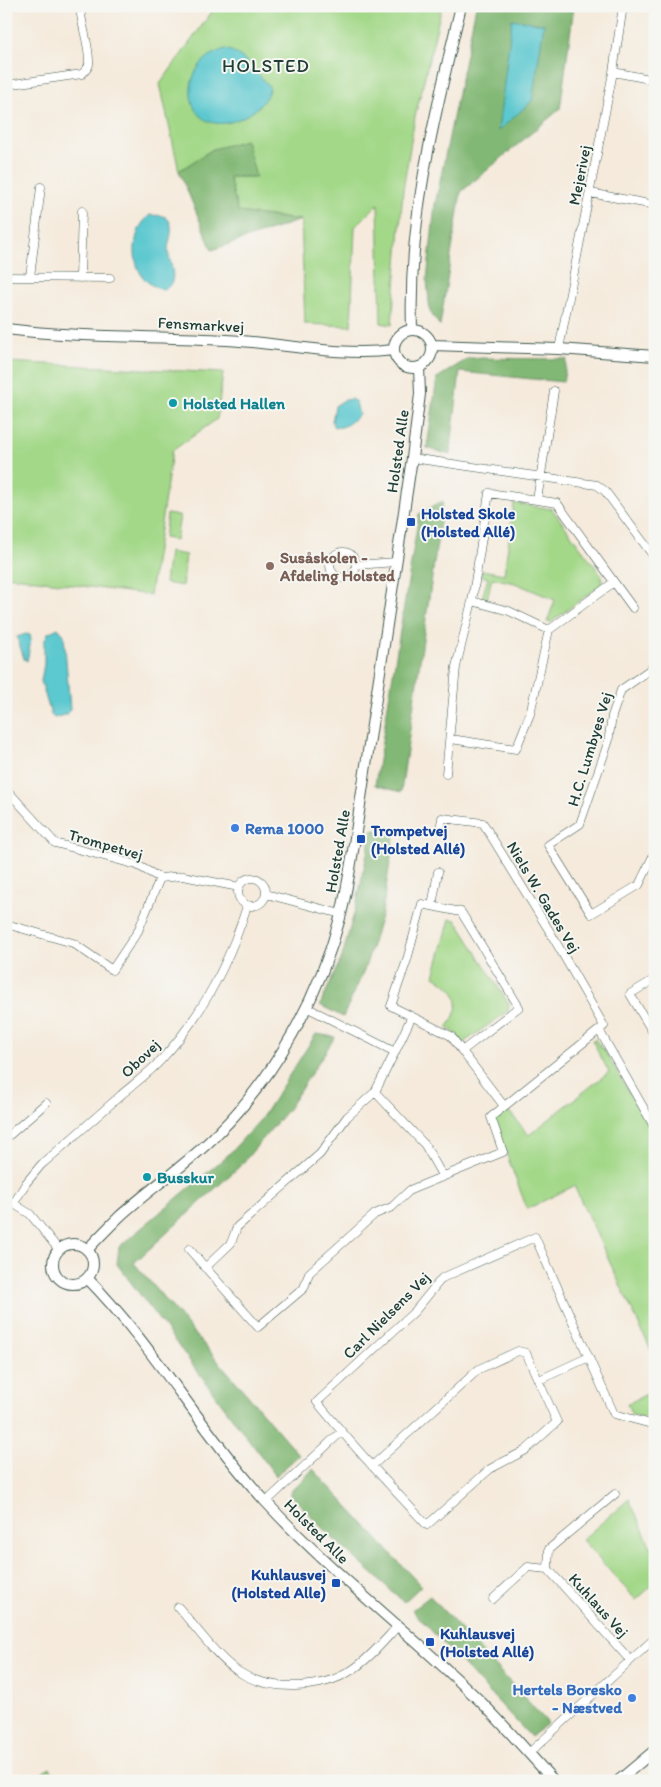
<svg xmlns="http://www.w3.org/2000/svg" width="661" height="1787" font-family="Itim,sans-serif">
<rect width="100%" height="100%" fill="#f6f6f2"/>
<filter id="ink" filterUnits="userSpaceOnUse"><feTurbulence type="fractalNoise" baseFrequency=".02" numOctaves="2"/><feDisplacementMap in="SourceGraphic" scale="10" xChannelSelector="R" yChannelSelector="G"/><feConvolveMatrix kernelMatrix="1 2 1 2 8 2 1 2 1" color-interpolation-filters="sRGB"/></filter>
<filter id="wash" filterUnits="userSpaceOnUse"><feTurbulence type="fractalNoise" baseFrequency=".0096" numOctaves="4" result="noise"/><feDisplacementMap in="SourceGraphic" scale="20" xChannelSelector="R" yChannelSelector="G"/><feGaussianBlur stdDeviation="1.12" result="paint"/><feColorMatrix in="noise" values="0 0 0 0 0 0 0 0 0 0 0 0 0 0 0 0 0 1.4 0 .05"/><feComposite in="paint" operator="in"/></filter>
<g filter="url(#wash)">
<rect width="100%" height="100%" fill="#f5eadb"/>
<path fill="#a3d888" stroke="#618a5e" d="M216,6H442L415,117L403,190L392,325L381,323L378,204L355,227L351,326L305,324L301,220L238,212L229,177H255L213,149L179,171L160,84Z
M6,362L223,373L217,419L172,451L150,595L6,576Z
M514,503L552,509L602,576V584L551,622H547L555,600L515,583L492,578L487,599L482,598L488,578L481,576L482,570L504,574Z
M167,514L180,516L176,540L164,538Z
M169,552L186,555L182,586L165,583Z
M450,919L456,920L509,1004L508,1011L463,1043L453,1031L447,1028C464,1002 459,992 434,976Z
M595,1039L602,1049L603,1048L655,1137V1359L574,1186L527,1209L493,1118L506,1108L529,1135L609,1072L592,1040Z
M655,1390V1419L632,1415L627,1404Z
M629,1499L655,1556V1583L636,1600L582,1540Z
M50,1768L57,1781H37L35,1777Z"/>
<path fill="#82b874" stroke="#507a54" d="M476,6H574L560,109L461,192L440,326L430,312L427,280L435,205Z
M246,140L256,177H229L238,212L301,220L212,250L179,171L213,149Z
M469,358L567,359L563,382L460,372L450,455L427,448L437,378Z
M443,501L401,792L375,785L419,514Z
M372,830L395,831L382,913L364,971L343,1017L320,1005L342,957L356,906Z
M316,1034L335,1037L288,1109L241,1165L134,1263L299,1455L276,1476L117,1264L119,1247L228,1155L261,1119Z
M313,1469L421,1586L404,1602L327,1533L289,1493Z
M430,1596L548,1723L531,1737L412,1610Z"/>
<path fill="#5bc8cf" stroke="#3d8282" d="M512,19L544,24L532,101L498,131Z
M226,49C245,55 257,73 270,88C265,103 254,113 239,119C183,143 172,62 226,49Z
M150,215C155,216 164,214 168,219C175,227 169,239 168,249C168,260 182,286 162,289C158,289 155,287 152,285C129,272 130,230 150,215Z
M351,399L356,402L359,415C351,421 343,431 333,426L332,421L335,406L344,400Z
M58,628L64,635L70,709L67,714L54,718L51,715L41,681L44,664V642L48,633Z
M26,634L30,635L31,640L27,661L24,659L17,637Z"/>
</g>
<g filter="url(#ink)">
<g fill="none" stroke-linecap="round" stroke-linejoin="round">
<g stroke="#3f574d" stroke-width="9">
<path id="minor" d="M613,72L655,80
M6,85L82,74C86,70 90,67 89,61C89,43 81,25 80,6
M590,193L655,205
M6,277L110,278
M30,277L41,187
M80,278L82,211
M559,349L613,72L623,6
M412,458L597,485L605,491L655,558
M330 565a13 13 0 1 1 26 0a13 13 0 1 1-26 0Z
M356,565L396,562
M614,582L633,608
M549,630L509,611L472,601L489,493L537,500L554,391
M655,666L621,690L612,716L608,743L580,824L548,845L591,914L639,885L655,852
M451,739L516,749L530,714L549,630L614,582L557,503L537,500
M446,774L456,667L472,601
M6,789L55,843L137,865L160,878L183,876L239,887
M238 892a14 14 0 1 1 28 0a14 14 0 1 1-28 0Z
M266,894L341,914
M422,904L461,912L519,1007L462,1051L451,1036L391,1006L407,960Z
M432,906L438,872
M6,924L73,943L112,970L138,931L160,878
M655,979L630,994L655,1036
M306,1007L395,1052L411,1018
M599,1030L655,1128
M462,1051L504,1106
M375,1092L425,1145L443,1177
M6,1138L46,1103
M6,1199L30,1214L59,1250
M14,1203L26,1183L41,1165C68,1142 94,1119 121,1095C134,1084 149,1073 161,1060C202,1016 229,963 247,906
M189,1249L258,1327L304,1288L309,1273L375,1214L392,1207L410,1190L503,1152L491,1117L604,1026L550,932L483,823L442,818L440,830
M205,1268L231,1243L237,1227L320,1154L347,1117L375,1092L395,1052
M539,1380L589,1357
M372,1466L479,1369L518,1351L526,1353L557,1422L526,1450L490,1469L427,1525C389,1485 352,1445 317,1402L415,1311L442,1278L535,1237L614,1414L655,1425
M615,1494L549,1549L548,1569L630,1660
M266,1502L341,1432
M493,1599L528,1567L548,1569
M178,1607C195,1626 218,1659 239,1672C270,1692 321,1690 352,1670C369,1659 383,1642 397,1627
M529,1753L655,1638"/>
</g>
<g stroke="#3f574d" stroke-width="12">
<path id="tertiary" d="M6,329C79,338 154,336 227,340C283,343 338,357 394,350
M412,329C408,216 435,115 461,6
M394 349a19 19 0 1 1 38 0a19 19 0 1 1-38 0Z
M432,345L559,349L655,356
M53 1264a20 20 0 1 1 40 0a20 20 0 1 1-40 0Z
M87,1250C97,1239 108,1228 119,1217C150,1188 187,1165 217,1134C275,1077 319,997 340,918C348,888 352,856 357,825L412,458L420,394L419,367
M87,1278C154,1346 201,1431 266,1502C333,1575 412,1634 482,1703C507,1728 530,1755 554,1781
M618,1781L655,1750"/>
</g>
<use href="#minor" stroke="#fff" stroke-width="8"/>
<use href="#tertiary" stroke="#fff" stroke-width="10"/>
</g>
</g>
<g fill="#0f9aa8" stroke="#f6f6f2" stroke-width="2">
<circle cx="173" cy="403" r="5"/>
<circle cx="147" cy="1177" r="5"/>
</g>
<g fill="#1a4fb4" stroke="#f6f6f2" stroke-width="2">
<rect x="406" y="517" width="10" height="10" rx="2.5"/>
<rect x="356" y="834" width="10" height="10" rx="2.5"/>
<rect x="331" y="1578" width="10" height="10" rx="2.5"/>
<rect x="425" y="1637" width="10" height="10" rx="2.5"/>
</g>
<circle fill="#8d6e63" stroke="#f6f6f2" stroke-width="2" cx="270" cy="566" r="5"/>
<g fill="#3f7fe0" stroke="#f6f6f2" stroke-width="2">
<circle cx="235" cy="828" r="5"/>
<circle cx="632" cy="1698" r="5"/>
</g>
<g text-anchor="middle" stroke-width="4" stroke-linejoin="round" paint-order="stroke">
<g font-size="16" fill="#1f3d34" stroke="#f6f6f2">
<text transform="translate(579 175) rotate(-79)" y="6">Mejerivej</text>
<text transform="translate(201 324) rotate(3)" y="6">Fensmarkvej</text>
<text transform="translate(397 451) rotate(-82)" y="6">Holsted Alle</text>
<text transform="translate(589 749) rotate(-73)" y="6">H.C. Lumbyes Vej</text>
<text transform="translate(106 844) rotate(16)" y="6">Trompetvej</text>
<text transform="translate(337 851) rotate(-80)" y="6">Holsted Alle</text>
<text transform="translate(544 897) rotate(59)" y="6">Niels W. Gades Vej</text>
<text transform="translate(140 1058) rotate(-44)" y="6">Obovej</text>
<text transform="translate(386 1315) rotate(-45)" y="6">Carl Nielsens Vej</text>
<text transform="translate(317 1531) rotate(45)" y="6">Holsted Alle</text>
<text transform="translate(599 1605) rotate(48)" y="6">Kuhlaus Vej</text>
</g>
<g font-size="16" font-weight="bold" fill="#0d838f" stroke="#f6f6f2" text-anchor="start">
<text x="183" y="409">Holsted Hallen</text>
<text x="157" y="1183">Busskur</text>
</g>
<g font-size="16" font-weight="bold" fill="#164399" stroke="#f6f6f2" text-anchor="start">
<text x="421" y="519">Holsted Skole<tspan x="421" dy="18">(Holsted Allé)</tspan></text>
<text x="371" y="836">Trompetvej<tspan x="371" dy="18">(Holsted Allé)</tspan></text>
<text x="326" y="1580" text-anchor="end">Kuhlausvej<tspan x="326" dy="18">(Holsted Alle)</tspan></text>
<text x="440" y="1639">Kuhlausvej<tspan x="440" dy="18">(Holsted Allé)</tspan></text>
</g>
<g font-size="16" font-weight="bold" fill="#785e54" stroke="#f6f6f2" text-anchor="start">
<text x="280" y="563">Susåskolen -<tspan x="280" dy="18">Afdeling Holsted</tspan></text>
</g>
<g font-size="16" font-weight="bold" fill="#366cbe" stroke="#f6f6f2" text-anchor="start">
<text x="245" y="834">Rema 1000</text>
<text x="622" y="1695" text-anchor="end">Hertels Boresko<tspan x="622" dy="18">- Næstved</tspan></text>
</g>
<g font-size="19" letter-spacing="1" fill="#1f3d34" stroke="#f6f6f2">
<text x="266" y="72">HOLSTED</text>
</g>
</g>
<rect width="661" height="1787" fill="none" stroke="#f6f6f2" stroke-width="25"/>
</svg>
